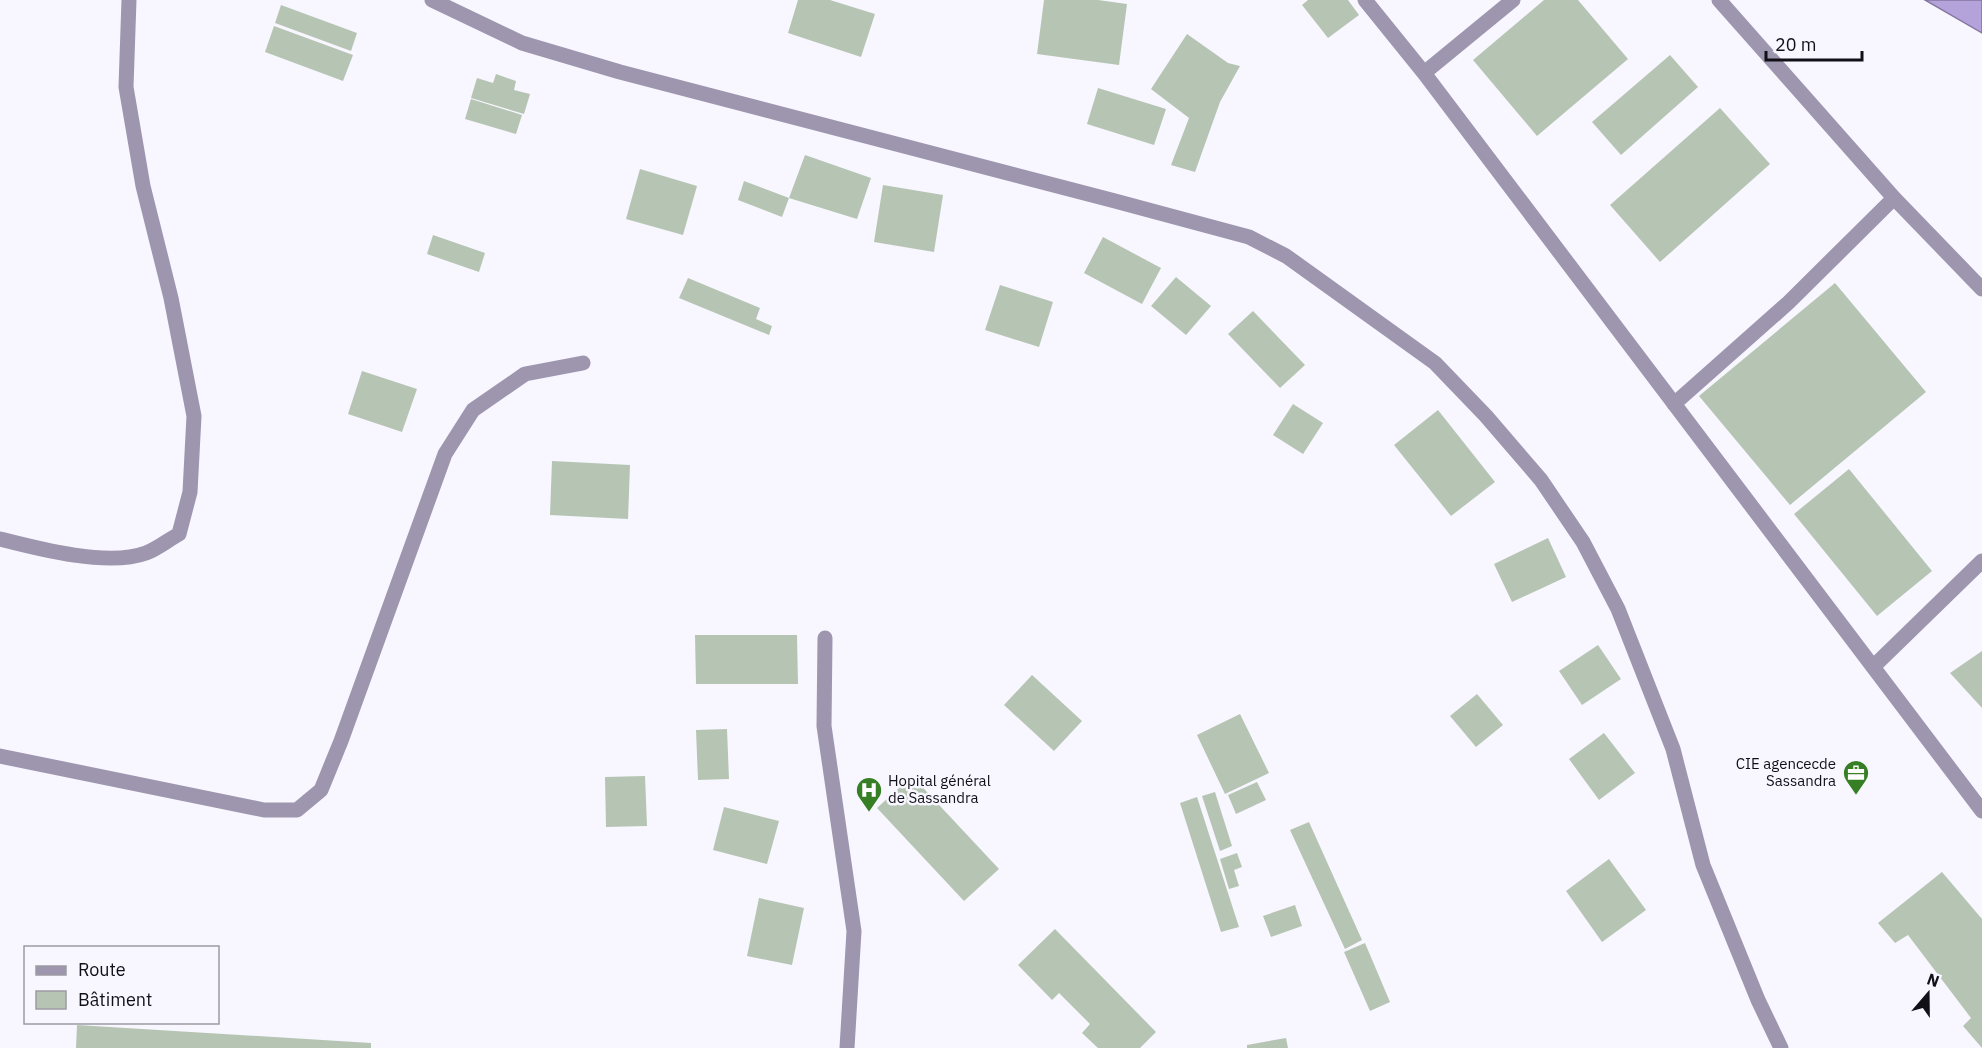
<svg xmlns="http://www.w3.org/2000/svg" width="1982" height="1048" font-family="'IBM Plex Sans',sans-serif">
<rect width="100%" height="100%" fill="#f8f6ff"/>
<path fill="#b4a2da" stroke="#8376a0" stroke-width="1.5" d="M1925,0H1982V33Z"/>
<path fill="#b6c5b3" d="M798,0H830L875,14L861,57L788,33Z
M1044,0H1098L1127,4L1119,65L1037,54Z
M1308,0H1348L1359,15L1328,38L1302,5Z
M1544,0H1578L1628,59L1537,136L1473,60Z
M281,5L357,33L351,51L275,23Z
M274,26L353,55L343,81L265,52Z
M1187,34L1228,63L1240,66L1220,102L1195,172L1171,165L1189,118L1151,89Z
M1670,55L1698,87L1621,155L1592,122Z
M496,74L516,81L514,90L530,94L524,114L471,98L477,78L493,83Z
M1098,88L1166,109L1154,145L1087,124Z
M471,99L522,115L516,134L465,119Z
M1720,108L1770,164L1660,262L1610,205Z
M805,155L871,178L857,219L789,198Z
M640,169L697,186L683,235L626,219Z
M744,181L789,198L782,217L738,200Z
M883,185L943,195L934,252L874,242Z
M433,235L485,253L479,272L427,254Z
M1103,237L1161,268L1142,304L1084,273Z
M1176,277L1211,306L1186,335L1151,306Z
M688,278L760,308L756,319L772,326L769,335L679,298Z
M1835,283L1926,392L1790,505L1699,396Z
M1000,285L1053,302L1039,347L985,330Z
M1253,311L1305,365L1280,388L1228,334Z
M362,371L417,389L402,432L348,414Z
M1293,404L1323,423L1303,454L1273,435Z
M1438,410L1495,482L1451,516L1394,445Z
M552,461L630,465L628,519L550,515Z
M1849,469L1932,571L1877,616L1794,514Z
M1548,538L1566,577L1512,602L1494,564Z
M695,635H797L798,684H696Z
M1598,645L1621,679L1582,705L1559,671Z
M1982,651V708L1950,673Z
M1032,675L1082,721L1054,751L1004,705Z
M1477,694L1503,725L1476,747L1450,716Z
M1240,714L1269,773L1225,794L1197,735Z
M727,729L729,779L698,780L696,730Z
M1604,733L1635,773L1599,800L1569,759Z
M645,776L647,826L606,827L605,777Z
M912,776L999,869L964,901L877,808Z
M1257,782L1266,800L1236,814L1228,795Z
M1215,792L1232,846L1220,851L1202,796Z
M1197,797L1239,927L1221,932L1180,803Z
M724,807L779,821L767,864L713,850Z
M1309,822L1362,940L1345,949L1290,830Z
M1237,853L1242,867L1234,870L1239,886L1229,889L1220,859Z
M1609,859L1646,910L1602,942L1566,891Z
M1942,872L1982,919V1048L1963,1026L1971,1018L1908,935L1895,943L1878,923Z
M759,898L804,908L792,965L747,956Z
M1295,905L1302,926L1271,937L1263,916Z
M1055,929L1156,1032L1140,1048H1098L1082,1033L1090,1024L1059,993L1052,1000L1018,965Z
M1365,943L1390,1002L1370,1011L1344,952Z
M77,1025L371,1043V1048H76Z
M1286,1038L1288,1048H1247V1045Z"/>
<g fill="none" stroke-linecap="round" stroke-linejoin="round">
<path stroke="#9d96ae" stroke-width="15" d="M432,0L522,43L620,72L1115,201L1249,237L1286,256L1435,363L1486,416L1541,480L1583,542L1618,609L1673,749L1703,865L1758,1000L1781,1048
M1365,0L1424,73L1982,811
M1719,0L1894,198L1982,289
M1424,73L1513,0
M1674,404L1788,303L1894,198
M0,539C39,549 108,567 146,553C157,549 168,540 179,534L190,492L194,416L171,298L143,186L126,87L129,0
M825,638L824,726L854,931L847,1048
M1873,667L1982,561
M0,756L264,810H297L321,790L341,741L445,454L473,410L525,374L583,363"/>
</g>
<defs>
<g id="office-pin" transform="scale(1.35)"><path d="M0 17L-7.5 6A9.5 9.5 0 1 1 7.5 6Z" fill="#367f25" stroke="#f8f6ff"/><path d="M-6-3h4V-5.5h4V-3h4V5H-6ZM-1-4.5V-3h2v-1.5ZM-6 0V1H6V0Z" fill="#fff"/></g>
<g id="hospital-pin" transform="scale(1.35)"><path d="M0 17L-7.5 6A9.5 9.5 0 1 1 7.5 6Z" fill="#367f25" stroke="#f8f6ff"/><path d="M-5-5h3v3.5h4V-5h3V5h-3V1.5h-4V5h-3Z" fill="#fff"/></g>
</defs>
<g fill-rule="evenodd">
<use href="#office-pin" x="1856" y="773"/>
<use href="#hospital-pin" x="869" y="790"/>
</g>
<g text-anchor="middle" stroke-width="5" stroke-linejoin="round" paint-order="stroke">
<g font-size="15" fill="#121017" stroke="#f8f6ff" text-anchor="end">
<text x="1836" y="769">CIE agencecde<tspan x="1836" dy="17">Sassandra</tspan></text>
<text x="888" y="786" text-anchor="start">Hopital général<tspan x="888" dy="17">de Sassandra</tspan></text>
</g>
</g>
<rect x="24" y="946" width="195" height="78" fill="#f8f6ff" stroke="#9c9aa2" stroke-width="1.5"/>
<rect x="36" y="966" width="30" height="9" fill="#9d96ae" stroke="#9c9aa2" stroke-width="1.5"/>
<text x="78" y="976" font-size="18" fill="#121017">Route</text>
<rect x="36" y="991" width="30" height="18" fill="#b6c5b3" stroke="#9c9aa2" stroke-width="1.5"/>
<text x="78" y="1006" font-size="18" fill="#121017">Bâtiment</text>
<g transform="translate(1928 994) rotate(20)" stroke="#f8f6ff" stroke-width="4.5" paint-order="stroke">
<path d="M0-4.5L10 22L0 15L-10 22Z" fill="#121017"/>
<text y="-9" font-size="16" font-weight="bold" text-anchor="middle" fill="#121017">N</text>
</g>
<path d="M1766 51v9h96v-9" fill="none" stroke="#121017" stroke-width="3"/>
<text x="1775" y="51" font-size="18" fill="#121017" stroke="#f8f6ff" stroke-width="4.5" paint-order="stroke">20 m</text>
</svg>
